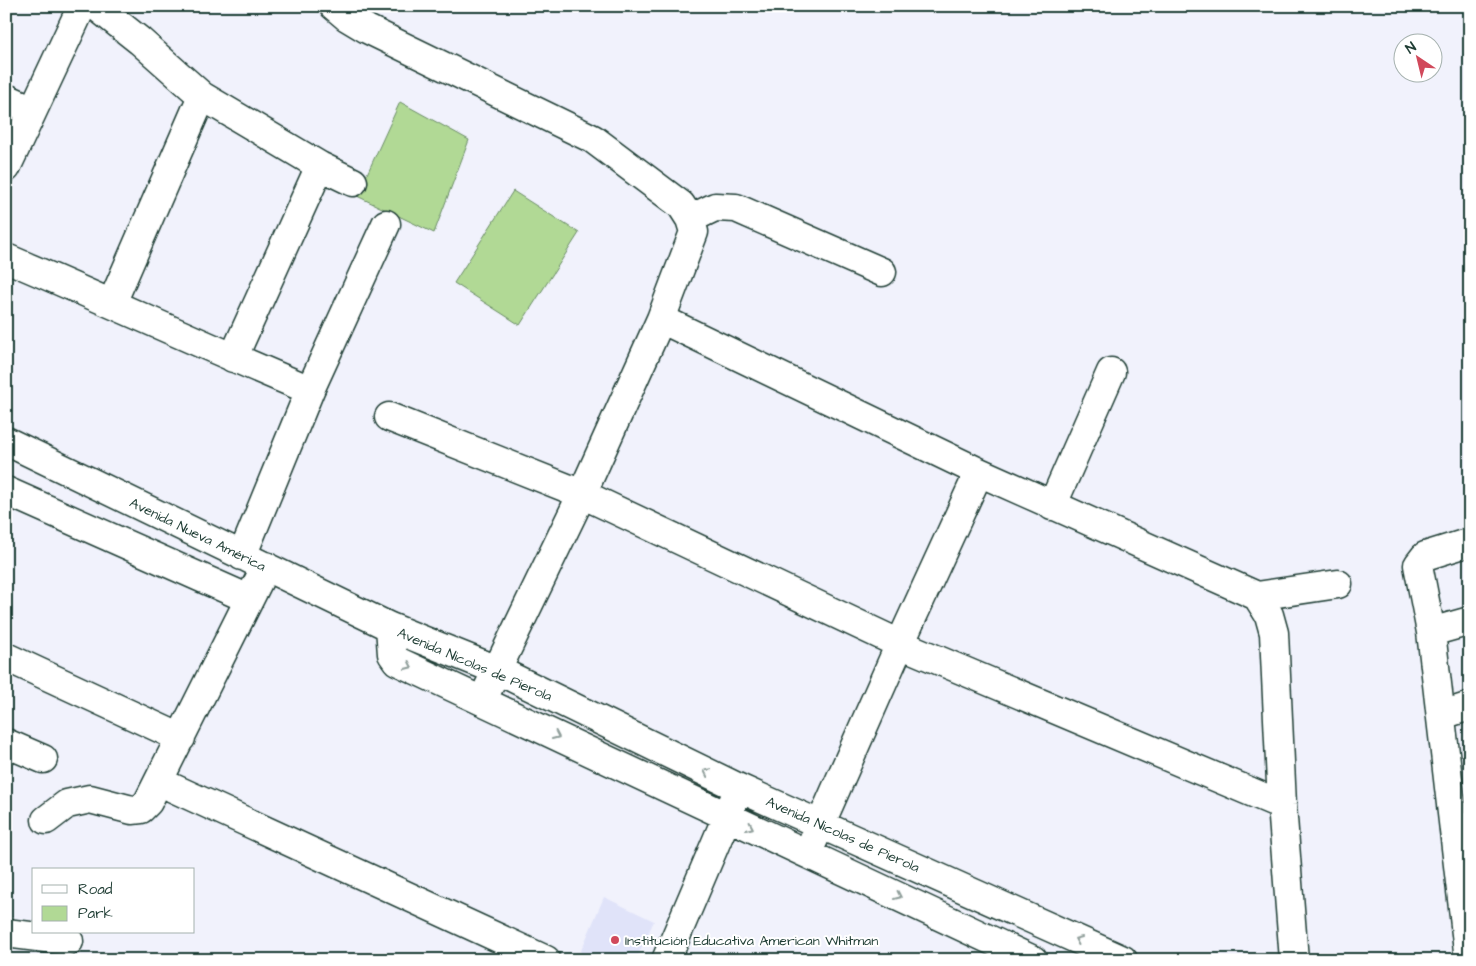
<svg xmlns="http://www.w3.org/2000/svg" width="1476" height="966" font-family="'Architects Daughter',sans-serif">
<rect width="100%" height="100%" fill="#f1f2fc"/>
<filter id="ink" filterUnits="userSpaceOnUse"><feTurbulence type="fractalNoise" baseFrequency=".02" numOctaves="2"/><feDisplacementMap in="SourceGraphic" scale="10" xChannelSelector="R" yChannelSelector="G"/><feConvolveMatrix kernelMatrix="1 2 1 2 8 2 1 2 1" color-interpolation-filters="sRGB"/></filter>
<g filter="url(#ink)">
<path fill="#e0e3f9" d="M604,897L654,921L636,960H577Z"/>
<path fill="#b1d995" stroke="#688b64" d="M400,102L469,140L434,233L357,196Z
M513,191L579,233L520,325L454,283Z"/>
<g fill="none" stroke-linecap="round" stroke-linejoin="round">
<g stroke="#1f3d34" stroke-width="31">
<path id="minor" d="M96,6L140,41L202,96L320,166L353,182
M334,6L347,17L367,29L593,139L681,205L690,219L694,232L661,319L582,494L482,701
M6,98L33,110
M6,168L82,6
M690,219L715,207L736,208L882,272
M6,258C108,301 208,348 310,390
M112,303L202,96
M661,319L979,472L1257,596L1269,615L1274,633L1282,805L1294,960
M233,358L320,166
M389,417L582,494L900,644L1282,805
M6,441L390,627L497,670L739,788L1123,960
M6,491L249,599
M1052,506L1111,372
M242,556L310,390L386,224
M1257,596L1338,584
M390,627L392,654L397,661L1033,960
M1431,632L1470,621
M6,657L181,738
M1442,715L1470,706
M6,743L43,759
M173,788L546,960
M46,820L67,804L90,799L132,810L141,809L148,802L266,566
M813,841L900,644L979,472
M6,933L69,941
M666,960L734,800
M1469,960L1431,632L1418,565L1425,556L1470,542"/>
</g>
<use href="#minor" stroke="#fff" stroke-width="28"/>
</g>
<defs><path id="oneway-chevron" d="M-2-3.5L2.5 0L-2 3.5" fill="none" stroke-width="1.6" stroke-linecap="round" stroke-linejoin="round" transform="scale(1.25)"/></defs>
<g stroke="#8f9e9a">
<use href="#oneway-chevron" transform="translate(409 666) rotate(25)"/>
<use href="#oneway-chevron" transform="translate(556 736) rotate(25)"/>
<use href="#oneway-chevron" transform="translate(707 772) rotate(-154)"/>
<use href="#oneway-chevron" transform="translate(750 827) rotate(25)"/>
<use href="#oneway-chevron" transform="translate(898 896) rotate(25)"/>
<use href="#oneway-chevron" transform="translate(1078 940) rotate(-156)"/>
</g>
</g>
<circle fill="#d1495b" stroke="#fff" stroke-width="2" cx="615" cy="940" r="5"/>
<g text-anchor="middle" stroke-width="4" stroke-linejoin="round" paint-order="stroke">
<g font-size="14" fill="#1f3d34" stroke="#fff">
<text transform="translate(198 534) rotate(26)" y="5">Avenida Nueva América</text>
<text transform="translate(475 664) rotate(23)" y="5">Avenida Nicolas de Pierola</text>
<text transform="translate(843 834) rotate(24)" y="5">Avenida Nicolas de Pierola</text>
</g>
<g font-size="14" fill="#1f3d34" stroke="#fff" text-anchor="start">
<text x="625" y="945">Institución Educativa American Whitman</text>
</g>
</g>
<rect width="1476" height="966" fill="none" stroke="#fff" stroke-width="25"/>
<rect x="12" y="12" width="1451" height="941" fill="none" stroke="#1f3d34" stroke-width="2" filter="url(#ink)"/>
<rect x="32" y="868" width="162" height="65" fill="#ffffff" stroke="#a5b1ae"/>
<rect x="42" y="885" width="25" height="8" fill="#ffffff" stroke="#a5b1ae"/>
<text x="78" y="894" font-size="15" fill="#1f3d34">Road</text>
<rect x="42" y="906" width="25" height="15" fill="#b1d995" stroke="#a5b1ae"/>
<text x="78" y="918" font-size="15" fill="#1f3d34">Park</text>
<g transform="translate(1418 58) rotate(325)"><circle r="24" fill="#ffffff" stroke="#a5b1ae"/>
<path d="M0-4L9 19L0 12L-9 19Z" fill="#d1495b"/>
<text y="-8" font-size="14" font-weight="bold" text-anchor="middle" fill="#1f3d34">N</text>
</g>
</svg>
